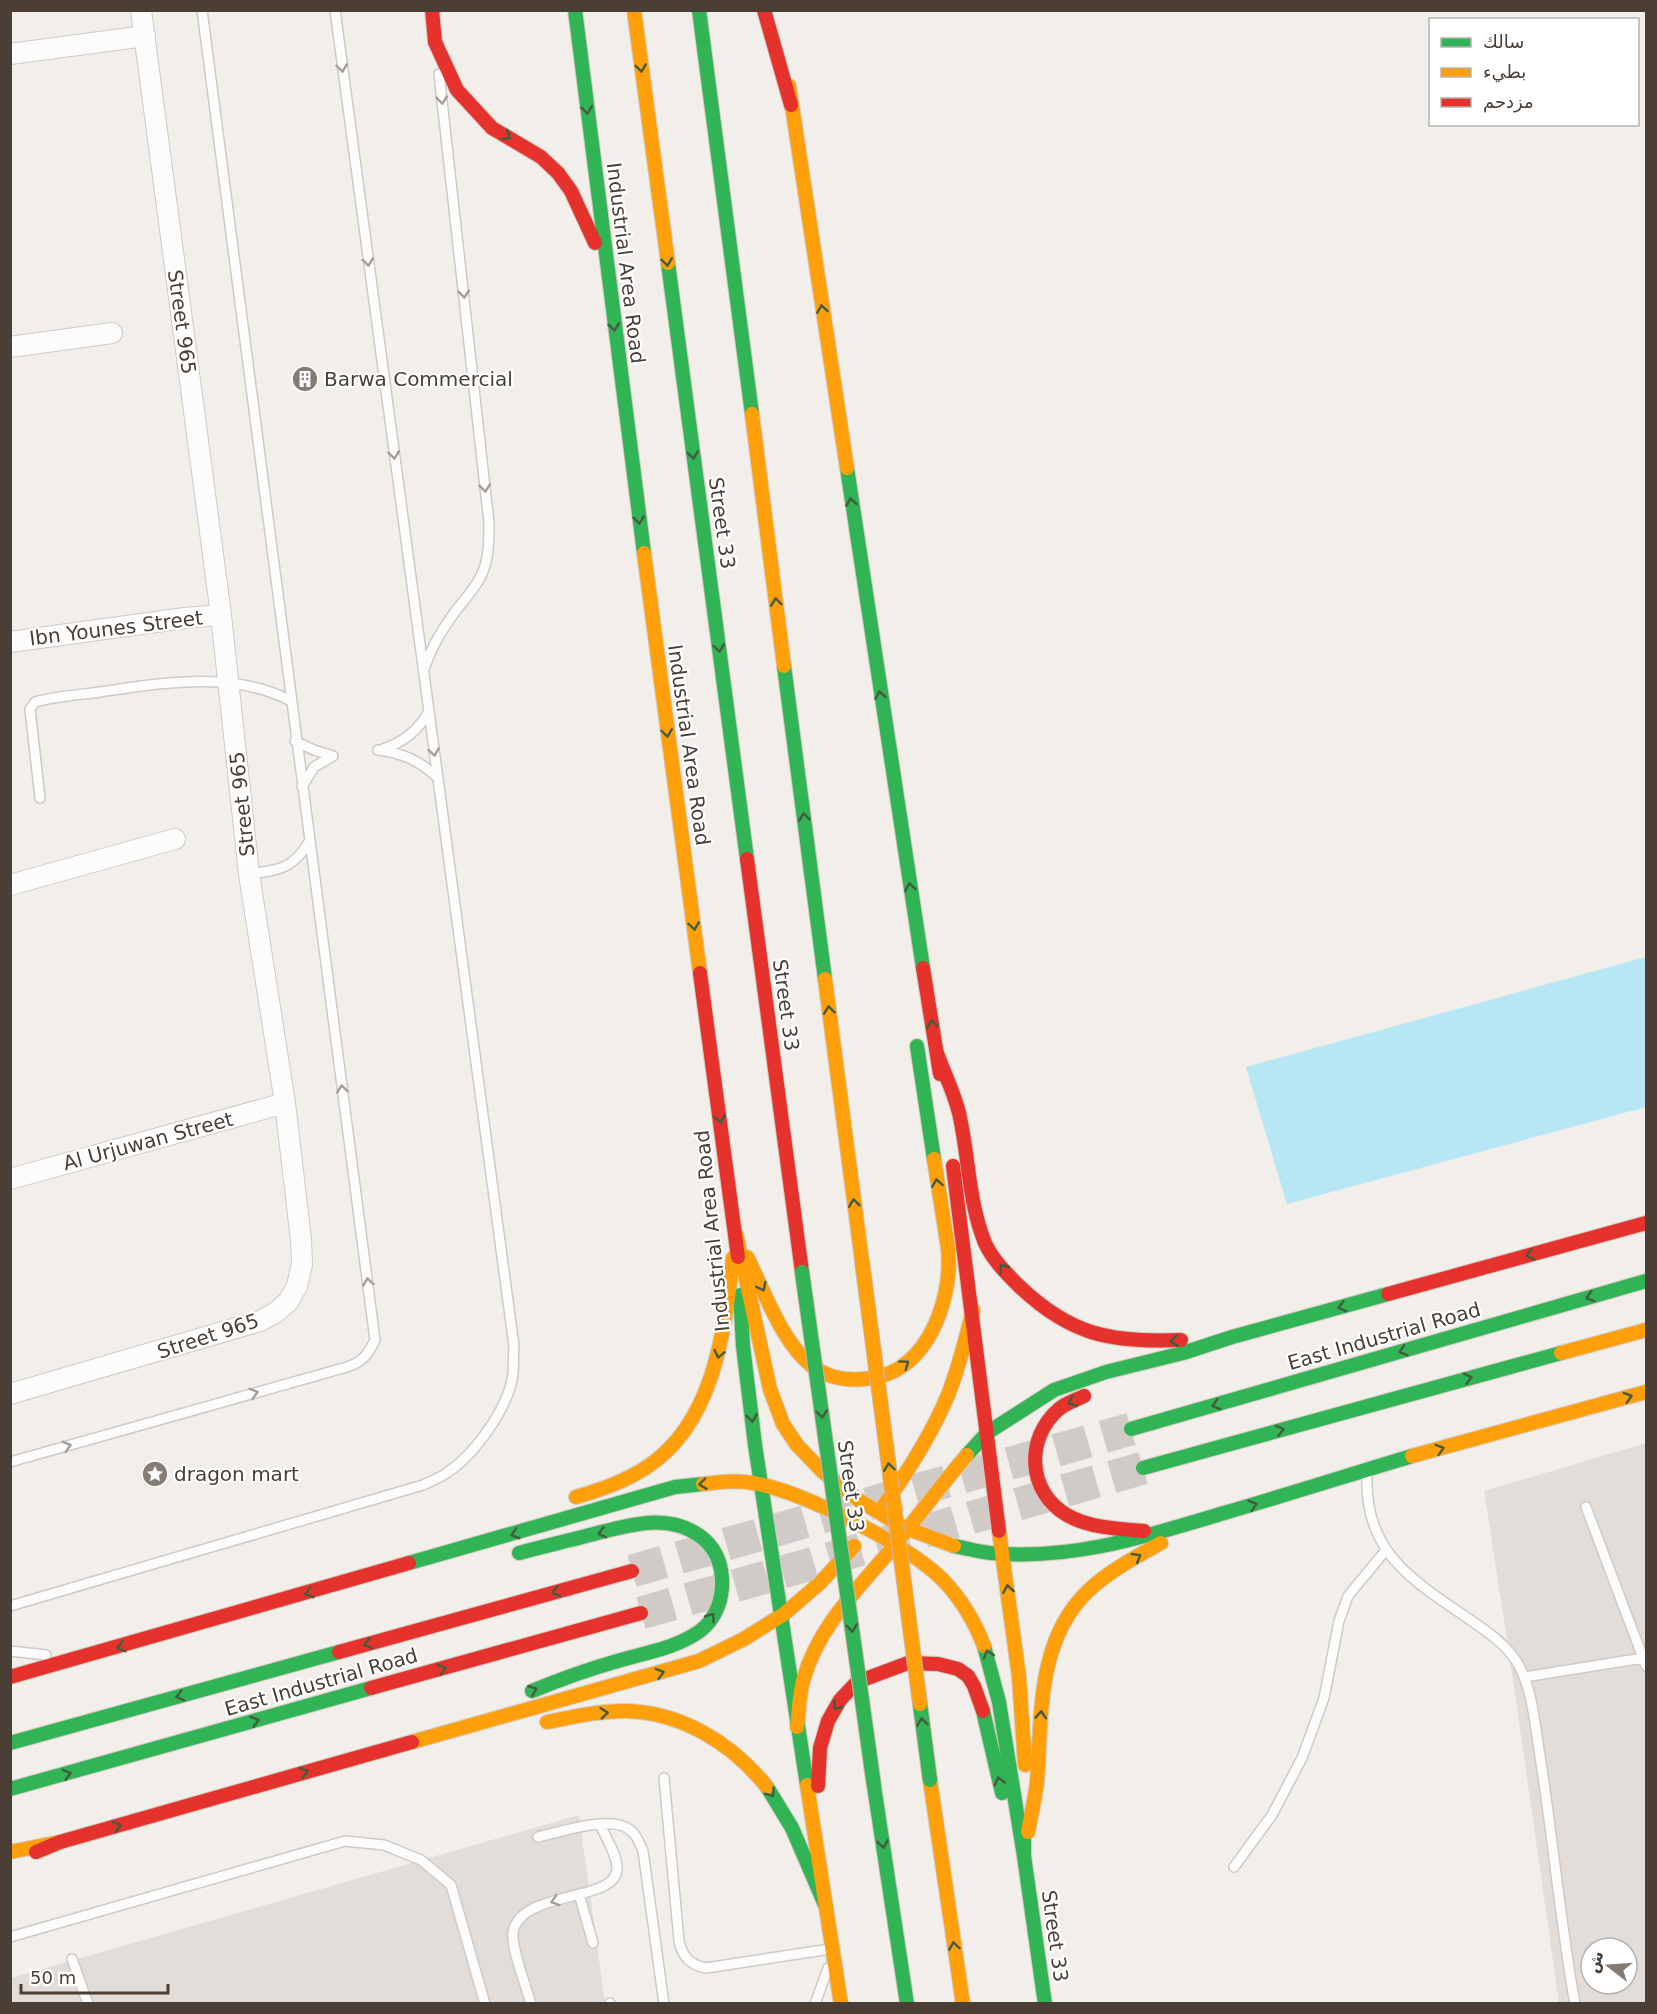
<svg xmlns="http://www.w3.org/2000/svg" width="1657" height="2014" font-family="'DejaVu Sans',Vazirmatn,sans-serif">
<rect width="100%" height="100%" fill="#f2eeea"/>
<path fill="#e2ddd8" fill-rule="evenodd" d="M1646,1443V2003H1559L1509,1652L1484,1491ZM1591,1948H1627V1984H1591Z
M579,1815L605,2003L11,2004V1978Z"/>
<path fill="#b7e6f4" d="M1646,957V1107L1287,1204L1246,1067Z"/>
<g fill="none" stroke-linecap="round" stroke-linejoin="round">
<path stroke="#d0cbc6" stroke-width="33" stroke-dasharray="33 16" stroke-linecap="butt" d="M632,1571L1131,1429
M641,1613L1143,1468"/>
<g stroke="#cfcac6" stroke-width="12">
<path id="lane" d="M425,667C432,645 444,627 457,609C466,598 476,587 482,574C489,558 489,540 489,523L439,74
M295,741L314,750L333,756
M383,749C404,742 417,731 429,712
M378,750C403,753 420,761 438,778
M302,787L314,767L333,756
M40,798L30,709L35,702C56,696 79,695 100,692C163,683 232,670 291,701
M249,874C279,870 293,869 309,842
M10,1462L347,1367C362,1362 368,1355 375,1340L202,10
M1367,1475C1364,1554 1414,1581 1472,1621C1489,1633 1507,1645 1518,1664C1533,1690 1535,1727 1540,1756C1553,1838 1560,1921 1575,2004
M1586,1507L1646,1666
M10,1606L423,1485C431,1481 440,1478 448,1472C475,1454 509,1407 513,1374C514,1365 513,1355 514,1346L335,10
M10,1651L46,1655
M1524,1677L1643,1658
M664,1778L679,1941C682,1956 690,1965 706,1968L830,1949
M538,1837C560,1832 608,1816 627,1828C636,1833 639,1842 643,1851L664,2004
M1234,1867L1272,1815L1302,1758L1324,1698L1339,1621L1348,1596L1386,1550
M579,1894L593,1943
M10,1937L345,1841L384,1845L421,1860L451,1885L485,2004
M72,1959L88,2004
M610,2003V2004
M531,2004C526,1986 511,1948 513,1932C521,1889 618,1903 617,1868C617,1854 605,1837 600,1824
M815,2004L828,1968"/>
</g>
<g stroke="#cfcac6" stroke-width="22">
<path id="street" d="M10,54L145,36
M10,347L112,333
M10,642L185,618L221,615
M10,885L175,839
M10,1179L285,1103
M10,1394L260,1321L275,1313L288,1302L297,1286L302,1264L301,1240L285,1103L249,874L221,615L141,10"/>
</g>
<g stroke="#d3cbc2" stroke-width="16">
<path id="fast" d="M575,10L644,553
M699,10L752,414
M668,263L747,859
M847,468L923,968
M784,666L825,979
M917,1046L934,1159
M740,1295L743,1346L755,1445L807,1785
M1131,1429L1646,1281
M967,1455L987,1433L1054,1390L1106,1372L1183,1353L1232,1337L1388,1294
M1143,1468L1561,1353
M954,1546C966,1548 978,1552 990,1553C1071,1561 1148,1536 1224,1513C1286,1495 1349,1475 1412,1456
M519,1553C541,1547 563,1542 586,1536C623,1527 665,1511 700,1536C715,1547 721,1561 722,1579C723,1599 716,1619 700,1631C675,1649 643,1653 614,1662C586,1670 559,1680 532,1691
M409,1563L675,1487L703,1484
M984,1646L999,1702L1024,1856
M983,1711L1002,1793
M10,1743L339,1652
M874,1786L907,2004
M767,1787L792,1828L826,1907
M10,1789L371,1688
M1024,1833V1856L1045,2004"/>
</g>
<g stroke="#d3cbc2" stroke-width="16">
<path id="slow" d="M634,10L668,263
M789,86L847,468
M752,414L784,666
M644,553L700,973
M825,979L862,1261
M736,1234L770,1389L783,1424L797,1445L822,1471L860,1501L903,1527L954,1546
M747,1257C764,1290 782,1343 812,1366C827,1377 845,1381 864,1379C875,1378 888,1375 898,1369C936,1346 952,1290 948,1248L934,1159
M1561,1353L1646,1330
M1412,1456L1646,1392
M703,1484C720,1482 737,1480 753,1483C802,1491 908,1545 943,1580C961,1599 975,1622 984,1646
M576,1497C601,1490 626,1481 647,1467C715,1422 724,1331 733,1258
M882,1508C907,1473 931,1436 948,1395C959,1367 966,1339 973,1310
M999,1531L1019,1676L1025,1765
M547,1722C573,1717 598,1711 625,1711C681,1712 732,1743 767,1787
M797,1727C799,1712 799,1696 803,1681C818,1626 859,1588 895,1545C919,1515 942,1484 967,1455
M412,1742L699,1661L744,1639L784,1614L820,1583L854,1546
M930,1780L963,2004
M807,1785L841,2004
M1028,1832C1031,1815 1035,1799 1037,1782C1042,1717 1036,1641 1088,1591C1109,1571 1136,1557 1161,1543
M10,1852L60,1842"/>
</g>
<g stroke="#d3cbc2" stroke-width="16">
<path id="jam" d="M432,10L435,42L457,90L492,128L541,157L558,173L571,191L595,243
M764,10L791,105
M747,859L802,1272
M923,968L940,1074
M700,973L738,1257
M937,1053C944,1073 954,1092 959,1113C969,1156 968,1201 985,1243C992,1259 1006,1273 1019,1286C1070,1335 1111,1343 1181,1340
M953,1166L999,1531
M1388,1294L1646,1223
M1084,1396C1076,1400 1066,1403 1059,1409C1025,1438 1027,1492 1067,1515C1089,1528 1119,1529 1144,1531
M339,1652L632,1571
M10,1677L409,1563
M371,1688L641,1613
M818,1786L820,1748L828,1721L840,1700L857,1682L908,1663L938,1664L958,1669L968,1676L974,1686L983,1711
M36,1852L60,1842L412,1742"/>
</g>
<use href="#lane" stroke="#fdfcfc" stroke-width="9"/>
<use href="#street" stroke="#fdfcfc" stroke-width="20"/>
<use href="#fast" stroke="#30b455" stroke-width="14"/>
<use href="#slow" stroke="#ff9f0a" stroke-width="14"/>
<use href="#jam" stroke="#e5322d" stroke-width="14"/>
<g stroke="#cdb6a3" stroke-width="16" stroke-linecap="butt">
<path id="fast-bridge" d="M802,1272L874,1786
M920,1704L930,1780"/>
</g>
<g stroke="#cdb6a3" stroke-width="16" stroke-linecap="butt">
<path id="slow-bridge" d="M862,1261L920,1704"/>
</g>
<use href="#fast-bridge" stroke="#30b455" stroke-width="14"/>
<use href="#slow-bridge" stroke="#ff9f0a" stroke-width="14"/>
</g>
<defs><path id="oneway-chevron" d="M-2-3.5L2.5 0L-2 3.5" fill="none" stroke-width="1.6" stroke-linecap="round" stroke-linejoin="round" transform="scale(1.5)"/></defs>
<g stroke="#a49d98">
<use href="#oneway-chevron" transform="translate(342 68) rotate(82)"/>
<use href="#oneway-chevron" transform="translate(442 100) rotate(84)"/>
<use href="#oneway-chevron" transform="translate(368 262) rotate(82)"/>
<use href="#oneway-chevron" transform="translate(464 294) rotate(84)"/>
<use href="#oneway-chevron" transform="translate(394 455) rotate(82)"/>
<use href="#oneway-chevron" transform="translate(485 488) rotate(84)"/>
<use href="#oneway-chevron" transform="translate(434 752) rotate(82)"/>
<use href="#oneway-chevron" transform="translate(342 1089) rotate(-98)"/>
<use href="#oneway-chevron" transform="translate(368 1282) rotate(-98)"/>
<use href="#oneway-chevron" transform="translate(254 1393) rotate(-16)"/>
<use href="#oneway-chevron" transform="translate(67 1446) rotate(-16)"/>
<use href="#oneway-chevron" transform="translate(555 1901) rotate(163)"/>
</g>
<g stroke="#445c3d">
<use href="#oneway-chevron" transform="translate(641 68) rotate(82)"/>
<use href="#oneway-chevron" transform="translate(587 110) rotate(83)"/>
<use href="#oneway-chevron" transform="translate(507 136) rotate(31)"/>
<use href="#oneway-chevron" transform="translate(667 262) rotate(82)"/>
<use href="#oneway-chevron" transform="translate(822 309) rotate(-99)"/>
<use href="#oneway-chevron" transform="translate(614 327) rotate(83)"/>
<use href="#oneway-chevron" transform="translate(693 455) rotate(82)"/>
<use href="#oneway-chevron" transform="translate(851 502) rotate(-99)"/>
<use href="#oneway-chevron" transform="translate(639 520) rotate(83)"/>
<use href="#oneway-chevron" transform="translate(776 602) rotate(-97)"/>
<use href="#oneway-chevron" transform="translate(719 648) rotate(82)"/>
<use href="#oneway-chevron" transform="translate(880 695) rotate(-99)"/>
<use href="#oneway-chevron" transform="translate(667 733) rotate(82)"/>
<use href="#oneway-chevron" transform="translate(804 817) rotate(-97)"/>
<use href="#oneway-chevron" transform="translate(910 887) rotate(-99)"/>
<use href="#oneway-chevron" transform="translate(694 926) rotate(82)"/>
<use href="#oneway-chevron" transform="translate(829 1010) rotate(-97)"/>
<use href="#oneway-chevron" transform="translate(932 1024) rotate(-100)"/>
<use href="#oneway-chevron" transform="translate(720 1119) rotate(82)"/>
<use href="#oneway-chevron" transform="translate(937 1183) rotate(-99)"/>
<use href="#oneway-chevron" transform="translate(854 1203) rotate(-97)"/>
<use href="#oneway-chevron" transform="translate(1530 1255) rotate(165)"/>
<use href="#oneway-chevron" transform="translate(1003 1268) rotate(-127)"/>
<use href="#oneway-chevron" transform="translate(762 1287) rotate(63)"/>
<use href="#oneway-chevron" transform="translate(1590 1297) rotate(164)"/>
<use href="#oneway-chevron" transform="translate(1342 1307) rotate(165)"/>
<use href="#oneway-chevron" transform="translate(1174 1341) rotate(176)"/>
<use href="#oneway-chevron" transform="translate(1403 1351) rotate(164)"/>
<use href="#oneway-chevron" transform="translate(719 1354) rotate(102)"/>
<use href="#oneway-chevron" transform="translate(905 1364) rotate(-36)"/>
<use href="#oneway-chevron" transform="translate(1468 1378) rotate(-15)"/>
<use href="#oneway-chevron" transform="translate(1628 1397) rotate(-16)"/>
<use href="#oneway-chevron" transform="translate(1072 1402) rotate(154)"/>
<use href="#oneway-chevron" transform="translate(1216 1405) rotate(164)"/>
<use href="#oneway-chevron" transform="translate(822 1414) rotate(82)"/>
<use href="#oneway-chevron" transform="translate(752 1418) rotate(83)"/>
<use href="#oneway-chevron" transform="translate(1280 1430) rotate(-15)"/>
<use href="#oneway-chevron" transform="translate(1440 1449) rotate(-16)"/>
<use href="#oneway-chevron" transform="translate(889 1467) rotate(-98)"/>
<use href="#oneway-chevron" transform="translate(703 1484) rotate(173)"/>
<use href="#oneway-chevron" transform="translate(1253 1505) rotate(-17)"/>
<use href="#oneway-chevron" transform="translate(602 1533) rotate(166)"/>
<use href="#oneway-chevron" transform="translate(515 1534) rotate(164)"/>
<use href="#oneway-chevron" transform="translate(1137 1557) rotate(-31)"/>
<use href="#oneway-chevron" transform="translate(1008 1589) rotate(-99)"/>
<use href="#oneway-chevron" transform="translate(556 1592) rotate(165)"/>
<use href="#oneway-chevron" transform="translate(309 1593) rotate(164)"/>
<use href="#oneway-chevron" transform="translate(711 1617) rotate(-54)"/>
<use href="#oneway-chevron" transform="translate(852 1628) rotate(82)"/>
<use href="#oneway-chevron" transform="translate(368 1644) rotate(165)"/>
<use href="#oneway-chevron" transform="translate(121 1647) rotate(164)"/>
<use href="#oneway-chevron" transform="translate(988 1654) rotate(-107)"/>
<use href="#oneway-chevron" transform="translate(442 1669) rotate(-16)"/>
<use href="#oneway-chevron" transform="translate(660 1673) rotate(-16)"/>
<use href="#oneway-chevron" transform="translate(533 1690) rotate(-22)"/>
<use href="#oneway-chevron" transform="translate(180 1696) rotate(165)"/>
<use href="#oneway-chevron" transform="translate(837 1706) rotate(124)"/>
<use href="#oneway-chevron" transform="translate(604 1713) rotate(-6)"/>
<use href="#oneway-chevron" transform="translate(1041 1715) rotate(-86)"/>
<use href="#oneway-chevron" transform="translate(255 1721) rotate(-16)"/>
<use href="#oneway-chevron" transform="translate(922 1722) rotate(-98)"/>
<use href="#oneway-chevron" transform="translate(304 1772) rotate(-16)"/>
<use href="#oneway-chevron" transform="translate(67 1774) rotate(-16)"/>
<use href="#oneway-chevron" transform="translate(999 1781) rotate(-105)"/>
<use href="#oneway-chevron" transform="translate(771 1793) rotate(54)"/>
<use href="#oneway-chevron" transform="translate(117 1826) rotate(-16)"/>
<use href="#oneway-chevron" transform="translate(883 1844) rotate(81)"/>
<use href="#oneway-chevron" transform="translate(954 1946) rotate(-98)"/>
</g>
<defs>
<g id="building-disc" transform="scale(1.35)"><circle r="9.5" fill="#857c74" stroke="#fff"/><path d="M-4-6H4V6H1V3H-1V6H-4ZM-2.5-4.3h1.7v1.8h-1.7ZM.8-4.3h1.7v1.8H.8ZM-2.5-1h1.7V.8h-1.7ZM.8-1h1.7V.8H.8Z" fill="#fff"/></g>
<g id="sight-disc" transform="scale(1.35)"><circle r="9.5" fill="#857c74" stroke="#fff"/><path d="M0-6L1.8-2.2L6-1.7L2.9 1.2L3.7 5.4L0 3.3L-3.7 5.4L-2.9 1.2L-6-1.7L-1.8-2.2Z" fill="#fff"/></g>
</defs>
<g fill-rule="evenodd">
<use href="#building-disc" x="305" y="379"/>
<use href="#sight-disc" x="155" y="1474"/>
</g>
<g text-anchor="middle" stroke-width="4.5" stroke-linejoin="round" paint-order="stroke">
<g font-size="20" fill="#4a3e35" stroke="#fff">
<text transform="translate(626 263) rotate(83)" y="7">Industrial Area Road</text>
<text transform="translate(182 322) rotate(82)" y="7">Street 965</text>
<text transform="translate(722 523) rotate(82)" y="7">Street 33</text>
<text transform="translate(116 628) rotate(-7)" y="7">Ibn Younes Street</text>
<text transform="translate(689 745) rotate(82)" y="7">Industrial Area Road</text>
<text transform="translate(242 804) rotate(-96)" y="7">Street 965</text>
<text transform="translate(786 1005) rotate(82)" y="7">Street 33</text>
<text transform="translate(148 1141) rotate(-15)" y="7">Al Urjuwan Street</text>
<text transform="translate(712 1231) rotate(-96)" y="7">Industrial Area Road</text>
<text transform="translate(208 1336) rotate(-18)" y="7">Street 965</text>
<text transform="translate(1384 1336) rotate(-16)" y="7">East Industrial Road</text>
<text transform="translate(851 1486) rotate(82)" y="7">Street 33</text>
<text transform="translate(321 1682) rotate(-16)" y="7">East Industrial Road</text>
<text transform="translate(1055 1936) rotate(82)" y="7">Street 33</text>
</g>
<g font-size="20" fill="#4a3e35" stroke="#fff" text-anchor="start">
<text x="324" y="386">Barwa Commercial</text>
<text x="174" y="1481">dragon mart</text>
</g>
</g>
<rect width="1657" height="2014" fill="none" stroke="#4a3e35" stroke-width="24"/>
<rect x="1429" y="18" width="210" height="108" fill="#ffffff" stroke="#b7b2ae" stroke-width="1.5"/>
<rect x="1441" y="38" width="30" height="9" fill="#30b455" stroke="#b7b2ae" stroke-width="1.5"/>
<text x="1483" y="48" font-size="18" fill="#4a3e35">سالك</text>
<rect x="1441" y="68" width="30" height="9" fill="#ff9f0a" stroke="#b7b2ae" stroke-width="1.5"/>
<text x="1483" y="78" font-size="18" fill="#4a3e35">بطيء</text>
<rect x="1441" y="98" width="30" height="9" fill="#e5322d" stroke="#b7b2ae" stroke-width="1.5"/>
<text x="1483" y="108" font-size="18" fill="#4a3e35">مزدحم</text>
<g transform="translate(1609 1966) rotate(287)"><circle r="28" fill="#ffffff" stroke="#b7b2ae" stroke-width="1.5"/>
<path d="M0-4.5L10 22L0 15L-10 22Z" fill="#857c74"/>
<text y="-9" font-size="16" font-weight="bold" text-anchor="middle" fill="#4a3e35">ش</text>
</g>
<path d="M21 1984v9h147v-9" fill="none" stroke="#4a3e35" stroke-width="3"/>
<text x="30" y="1984" font-size="18" fill="#4a3e35" stroke="#ffffff" stroke-width="4.5" paint-order="stroke">50 m</text>
</svg>
